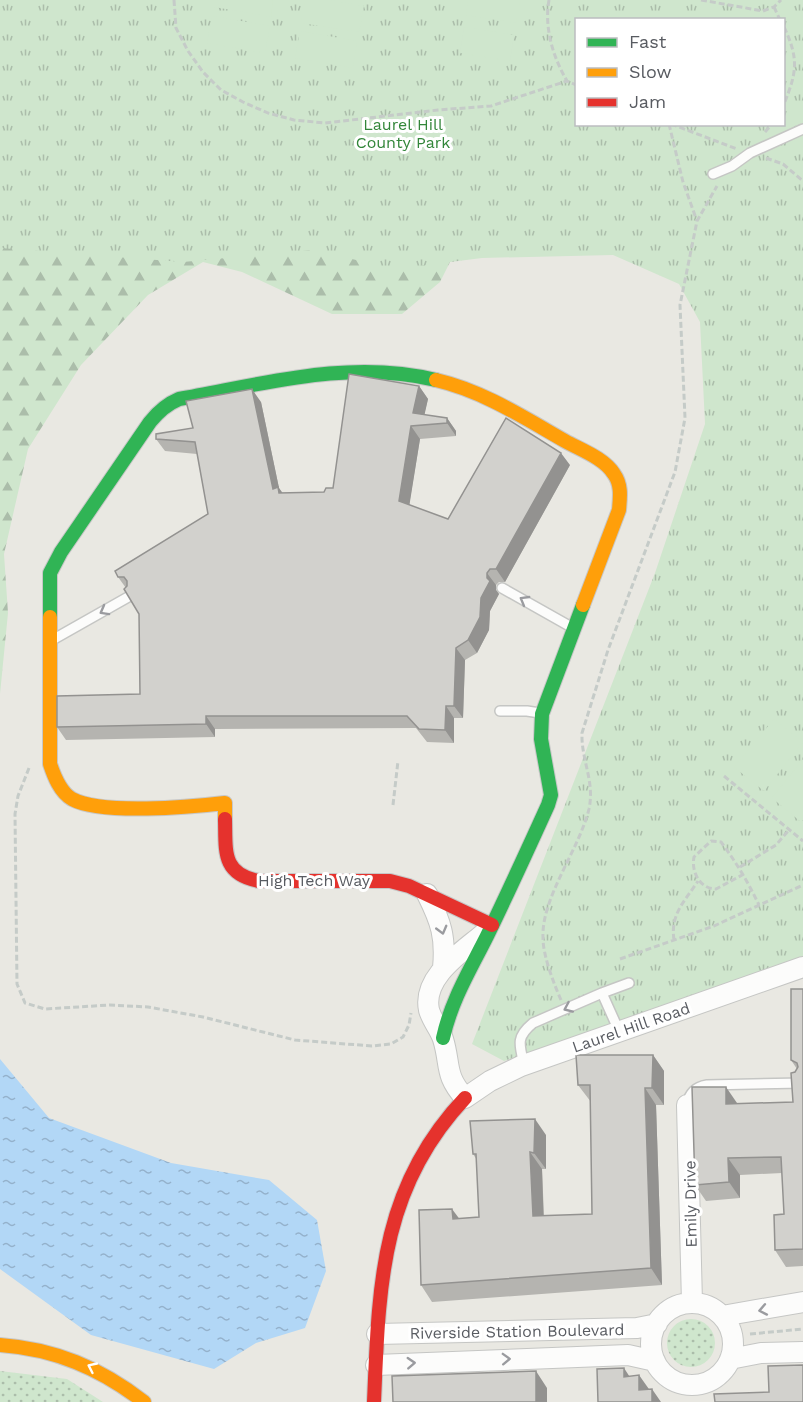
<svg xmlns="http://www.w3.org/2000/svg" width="803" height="1402" font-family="'Work Sans',sans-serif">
<defs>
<pattern id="grass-dots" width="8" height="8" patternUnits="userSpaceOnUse" patternTransform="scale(1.5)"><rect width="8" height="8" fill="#cfe6cd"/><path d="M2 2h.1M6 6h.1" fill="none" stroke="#abbdaa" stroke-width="1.8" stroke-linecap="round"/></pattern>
<pattern id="forest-firs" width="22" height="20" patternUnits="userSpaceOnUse" patternTransform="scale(1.5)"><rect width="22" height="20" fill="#cfe6cd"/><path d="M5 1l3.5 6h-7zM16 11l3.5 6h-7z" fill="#abbdaa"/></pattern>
<pattern id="park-tufts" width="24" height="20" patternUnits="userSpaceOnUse" patternTransform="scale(1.5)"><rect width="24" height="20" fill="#cfe6cd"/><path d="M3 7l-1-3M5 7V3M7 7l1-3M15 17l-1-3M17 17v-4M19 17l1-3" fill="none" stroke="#abbdaa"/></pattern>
<pattern id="water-ripples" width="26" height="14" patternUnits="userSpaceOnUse" patternTransform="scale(1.5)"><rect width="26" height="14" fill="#b2d7f6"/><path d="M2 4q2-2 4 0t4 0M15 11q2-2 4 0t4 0" fill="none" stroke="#94b1cb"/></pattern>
</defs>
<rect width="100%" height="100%" fill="#e9e8e2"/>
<path fill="url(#grass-dots)" d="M667 1343a24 24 0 1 1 48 0a24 24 0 1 1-48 0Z
M0,1371L67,1379L103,1402H0Z"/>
<path fill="url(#forest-firs)" d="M0,0L450,262L440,282L402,314H332L242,272L203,262L148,295L81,365L28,449L4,554L8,613L0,694Z"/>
<path fill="url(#park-tufts)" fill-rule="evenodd" d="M0,0H803V963L504,1061L472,1044L655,573L705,424L700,322L679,284L613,255L482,258L395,269L313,250L183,262L0,248ZM576,20H784V124H576Z"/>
<path fill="#cfe6cd" d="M215,0H273L271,17L214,7Z
M305,0H330L364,6L359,32L301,23Z
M468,0H520L516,23L466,15Z
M212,16L270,26L265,53L207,43Z
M464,27L514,35L510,61L460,53Z
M300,31L357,41L353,68L295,58Z
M774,719L803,742L764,791L734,767Z
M803,759V820L801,822L772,798Z"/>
<path fill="url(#water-ripples)" d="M0,1059L49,1118L171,1163L269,1180L317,1220L326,1271L305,1328L256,1343L214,1369L91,1335L0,1269Z"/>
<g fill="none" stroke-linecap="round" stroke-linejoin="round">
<g stroke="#c5c6c4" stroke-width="12">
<path id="lane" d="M713,174L732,166L750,153L803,129
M502,588L573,628
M54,639L130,596
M500,711H527L540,713
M602,993L629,983
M524,1064C519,1044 516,1037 533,1023L602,993L619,1031
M687,1105C689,1093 695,1087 707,1085L803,1083"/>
</g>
<g stroke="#c5c6c4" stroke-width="22">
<path id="street" d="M427,894C441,922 446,937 443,968
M483,934C462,952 422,977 429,1010C432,1021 440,1029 443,1039C451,1065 444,1075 465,1098L490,1081L521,1066L803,967
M687,1105L692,1303
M651 1344a41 41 0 1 1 82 0a41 41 0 1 1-82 0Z
M722,1316L803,1302
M377,1334L637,1328L657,1324
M730,1359L761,1353L803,1352
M376,1365L628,1355L655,1361"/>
</g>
<g stroke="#c7c7c7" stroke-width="16">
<path id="fast" d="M50,617V573L61,552L150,422C158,412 167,404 179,399C264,384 349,359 436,380
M443,1038C451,1001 470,970 487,936C508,893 528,849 548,805L551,795L541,739L542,714L583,605"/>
</g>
<g stroke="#c7c7c7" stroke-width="16">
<path id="slow" d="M436,380C483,391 523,417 565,441C581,450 604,458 614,474C622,485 620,498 619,510L583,605
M50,617V764C54,776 60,792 72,799C101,815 191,807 225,803V819
M0,1345C55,1349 100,1368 144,1402"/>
</g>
<g stroke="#c7c7c7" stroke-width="16">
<path id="jam" d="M225,819C226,850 221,874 259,881H390L409,886L492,925
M374,1402C379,1286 380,1188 465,1098"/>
</g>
<path stroke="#c5cbc8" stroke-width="3" stroke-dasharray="6 3" stroke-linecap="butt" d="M174,0L176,28L188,51L203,72L221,90L243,102L268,113L294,120L325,123L438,110L491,106L567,81L576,85
M549,0C544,28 553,57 567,81
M701,0L763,11L774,7L781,0
M774,7L780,20
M784,27C799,59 797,72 784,104
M669,124L683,182L697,221
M671,124L737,149
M765,132L772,124
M766,158L783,164L803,181
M29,768L18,796L15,814L17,984L25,1003L45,1009L110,1005L148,1007L203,1017L295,1040L372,1046L391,1044L403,1037L409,1025L411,1013
M724,776L803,841
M393,805L398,761
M740,867L776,845L789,830
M744,874L716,889C700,889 691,872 694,857L711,841L721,842C736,862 748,882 759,905
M674,940C670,914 685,901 698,881
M620,959L714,926L803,885
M561,1000C554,984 543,956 543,938C541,898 579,850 589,809C595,781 581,760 582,733L608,650L675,472L685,418L680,305L697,221L717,186
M750,1334L803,1329"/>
<use href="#lane" stroke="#fcfcfb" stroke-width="9"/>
<use href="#street" stroke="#fcfcfb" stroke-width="20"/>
<use href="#fast" stroke="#30b455" stroke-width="14"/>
<use href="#slow" stroke="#ff9f0a" stroke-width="14"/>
<use href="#jam" stroke="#e5322d" stroke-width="14"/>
</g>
<path fill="#b5b4b0" d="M419,386L428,399L424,415L447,418L456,431V436L420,439L409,505L448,519L570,465L505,582H499L496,585V590L499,594L490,611L489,630L477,653L465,660L463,718H454V743L427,742L416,728L215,729V737L66,740L57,727L140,694L139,614L126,588L118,577L208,514L197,454L165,451L156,439L193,428L261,402L279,488L282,493L324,492L333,488Z
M803,989V1266L786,1267L775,1250L784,1214L782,1173L740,1175V1198L706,1201L695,1185L737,1104L793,1102L795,1072L797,1069L791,1060Z
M653,1055L664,1071V1105H656L662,1285L432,1302L421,1285L459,1219L479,1217L477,1160L473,1154L546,1135V1169H542L544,1216L592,1214L591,1102L578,1085Z"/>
<path fill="#939290" d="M419,386L428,399L422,426L413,413Z
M252,389L261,402L279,488L287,499L273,489Z
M447,418L456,431V436L447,423Z
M411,426L420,439L408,514L399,501Z
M561,453L570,465L505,582L496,569Z
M487,573L496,585V590L499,594L490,611L489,630L477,653L468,640L487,578Z
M456,648L465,660L463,718L454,706Z
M446,706L454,718V743L445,730Z
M206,716L215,729V737L206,724Z
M653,1055L664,1071V1105L652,1088Z
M726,1087L737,1103L738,1120L726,1104Z
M645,1088L656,1105L662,1285L651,1268Z
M535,1119L546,1135V1169L534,1153Z
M530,1152L542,1169L544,1233L533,1216Z
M728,1158L740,1175V1198L729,1182Z
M452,1209L464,1225L453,1219Z
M624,1368L635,1385L624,1377Z
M536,1371L547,1388V1402H536Z
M639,1375L651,1392L639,1390Z
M652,1389L661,1402H652Z"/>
<path fill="#d2d1cd" stroke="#939290" stroke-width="1.5" d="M349,374L419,386L413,413L447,418V423L411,426L399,501L448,519L506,418L561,453L496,569H490L487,573V578L490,581L481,598L480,617L468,640L456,648L454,706H446L445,730L419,729L407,716H206V724L57,727V696L140,694L139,614L124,589L127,586V581L124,577H118L115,571L208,514L195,442L156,439V434L193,428L186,401L252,389L273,489L278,487L279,493L324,492L326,488H333Z
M791,989H803V1249L775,1250L774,1215L784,1214L781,1157L728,1158L729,1182L695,1185L692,1087H726V1104L793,1102L791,1073L795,1072L798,1067L797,1063L791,1060Z
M576,1055H653L652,1088H645L651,1268L421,1285L419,1210L452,1209L453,1219L479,1217L476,1154H473L470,1121L535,1119L534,1153L530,1152L533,1216L592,1214L590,1085H578Z
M803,1365V1402H715L714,1394L769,1392L768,1366Z
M624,1368V1377L639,1375V1390L652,1389V1402H598L597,1369Z
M536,1371V1402H393L392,1376Z"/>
<defs><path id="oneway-chevron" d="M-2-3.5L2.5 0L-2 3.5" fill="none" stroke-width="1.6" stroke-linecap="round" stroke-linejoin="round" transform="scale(1.5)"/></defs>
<g stroke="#9a9b9f">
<use href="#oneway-chevron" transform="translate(524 600) rotate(-150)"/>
<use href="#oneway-chevron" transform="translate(104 611) rotate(151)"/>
<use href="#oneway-chevron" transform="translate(442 930) rotate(75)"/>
<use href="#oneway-chevron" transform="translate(568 1008) rotate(156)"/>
<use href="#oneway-chevron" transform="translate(763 1310) rotate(169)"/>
<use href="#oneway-chevron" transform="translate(506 1359) rotate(-2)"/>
<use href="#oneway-chevron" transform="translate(411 1363) rotate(-3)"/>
</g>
<use stroke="#fff" href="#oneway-chevron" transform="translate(92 1367) rotate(-155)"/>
<g text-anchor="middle" stroke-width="6" stroke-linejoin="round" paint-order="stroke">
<g font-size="16" fill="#328639" stroke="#fff">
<text x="403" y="130">Laurel Hill<tspan x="403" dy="18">County Park</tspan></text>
</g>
<g font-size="16" fill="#585b61" stroke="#fff">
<text x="314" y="886">High Tech Way</text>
<text transform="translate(631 1027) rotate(-19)" y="6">Laurel Hill Road</text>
<text transform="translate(690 1204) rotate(-91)" y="6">Emily Drive</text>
<text transform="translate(517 1331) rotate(-1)" y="6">Riverside Station Boulevard</text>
</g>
</g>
<rect x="575" y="18" width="210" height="108" fill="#ffffff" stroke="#bcbdc0" stroke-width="1.5"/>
<rect x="587" y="38" width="30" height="9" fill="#30b455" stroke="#bcbdc0" stroke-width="1.5"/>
<text x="629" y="48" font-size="18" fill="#585b61">Fast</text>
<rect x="587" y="68" width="30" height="9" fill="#ff9f0a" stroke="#bcbdc0" stroke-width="1.5"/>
<text x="629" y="78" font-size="18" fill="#585b61">Slow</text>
<rect x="587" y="98" width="30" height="9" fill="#e5322d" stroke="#bcbdc0" stroke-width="1.5"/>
<text x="629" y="108" font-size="18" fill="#585b61">Jam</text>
</svg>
